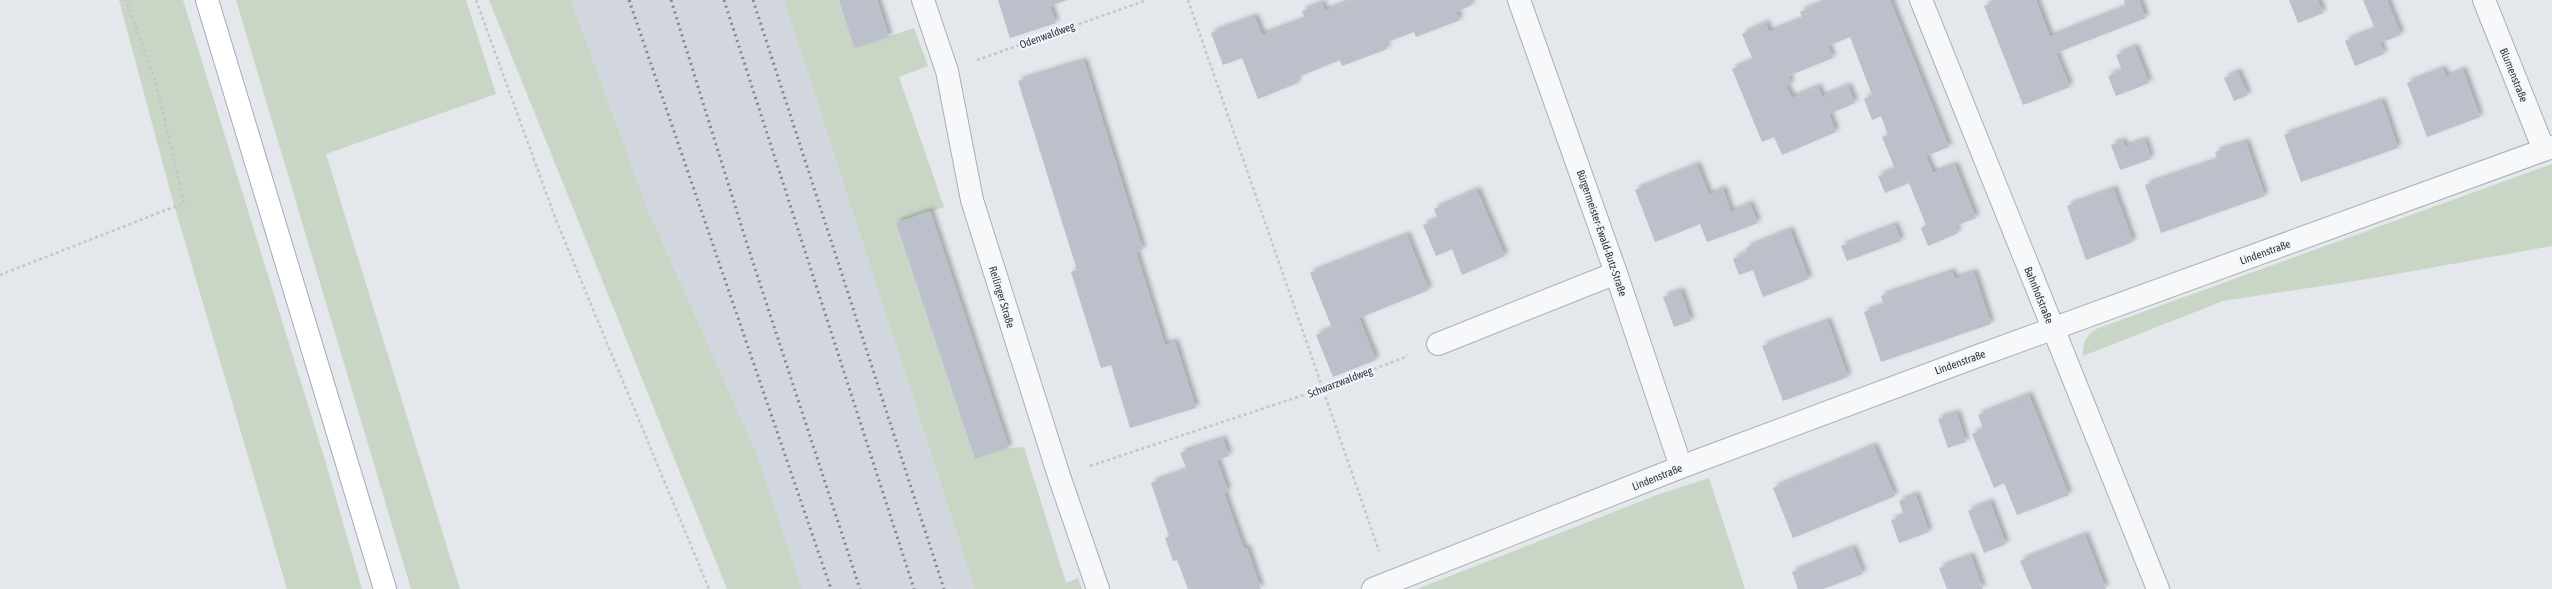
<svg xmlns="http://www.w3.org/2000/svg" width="2552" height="589" font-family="'Asap Condensed',sans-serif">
<defs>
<filter id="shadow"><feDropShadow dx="3.5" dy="-3.5" stdDeviation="2" flood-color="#0004"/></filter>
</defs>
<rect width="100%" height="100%" fill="#e4e7ec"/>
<path fill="#d2d6de" d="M571,0H784L975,589H802L756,452L648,210Z"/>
<path fill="#c9d6c5" d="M119,0H183L325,460L362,589H287L172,198Z
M236,0H466L496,94L326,154L460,589H411Z
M489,0H571L648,210L756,452L802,589H727Z
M784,0H839L854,48L914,28L928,66L899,77L944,207L896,223L975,459L1009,448L1024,447L1066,583L1078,578L1082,589H975Z
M2552,164V246L2374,278L2223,301L2083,356C2083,343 2085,336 2096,329Z
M1709,478L1745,589H1417L1657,495Z"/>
<path fill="#bbc0ca" filter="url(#shadow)" d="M839,0H877L889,37L854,48Z
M998,0H1067L1050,6L1056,23L1010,38Z
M1353,0H1470L1472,5L1456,12L1460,20L1416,37L1414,32L1385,43L1387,49L1342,66L1340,60L1296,78L1298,83L1258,99L1242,58L1223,65L1211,33L1255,17L1262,35L1305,19L1302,11L1322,3L1325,11Z
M1828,0H1890L1949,147L1926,156L1933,173L1955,165L1976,218L1955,226L1958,233L1928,246L1921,228L1926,225L1909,183L1885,193L1878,176L1895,169L1882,137L1888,135L1881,116L1872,120L1864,99L1872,95L1850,37L1828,46L1833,58L1788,76L1791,84L1786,86L1792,98L1818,87L1822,97L1848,86L1855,103L1829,114L1836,132L1782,155L1774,137L1762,142L1732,69L1753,60L1742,34L1766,23L1769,32L1803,19L1800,12Z
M1999,0H2036L2050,37L2126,7L2124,0H2139L2146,18L2056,53L2070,87L2023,105L1984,6Z
M2289,0H2318L2323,13L2298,23Z
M2363,0H2387L2401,35L2380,43L2384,54L2355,66L2345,41L2375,29Z
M2135,47L2149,83L2116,96L2108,76L2122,70L2116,55Z
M1084,61L1143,250L1136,252L1165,345L1175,342L1196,408L1130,428L1111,365L1101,368L1071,272L1077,270L1018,81Z
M2443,69L2446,77L2463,70L2480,117L2427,137L2407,83Z
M2238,72L2248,95L2234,101L2224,78Z
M2382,101L2398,148L2301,182L2284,135Z
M2145,140L2151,159L2120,170L2111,145L2123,141L2125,147Z
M2246,142L2265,196L2161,233L2145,185L2218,160L2215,152Z
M1697,165L1709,195L1723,189L1731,212L1750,204L1758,223L1707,242L1700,224L1655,242L1635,190Z
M2114,189L2133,242L2086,260L2067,206Z
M1477,190L1505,256L1462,275L1452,249L1436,256L1423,225L1438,219L1434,209Z
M930,211L1009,448L975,459L896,223Z
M1895,225L1901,241L1847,261L1841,246Z
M1790,230L1809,279L1763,297L1753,270L1739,275L1733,259L1747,253L1746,248Z
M1407,235L1429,290L1359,318L1376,360L1333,377L1316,335L1332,328L1310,273Z
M1952,272L1955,279L1974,272L1991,324L1881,362L1864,312L1884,305L1881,296Z
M1681,291L1691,321L1674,327L1663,297Z
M1828,321L1848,377L1783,401L1762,346Z
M2029,395L2069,495L2017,515L2004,483L1994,488L1972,434L1983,429L1978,415Z
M1957,413L1966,442L1948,448L1938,419Z
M1223,439L1229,456L1217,460L1228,491L1224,493L1244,549L1247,548L1261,589H1188L1177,560L1173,561L1165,538L1169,536L1151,483L1187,470L1180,453Z
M1874,446L1895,496L1793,538L1773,488Z
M1916,495L1929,532L1899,543L1891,520L1904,516L1899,501Z
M1990,502L2006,544L1984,553L1968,511Z
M2085,535L2106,589H2032L2020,561Z
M1853,548L1863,574L1823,589H1798L1792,572Z
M1971,556L1983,589H1947L1939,568Z"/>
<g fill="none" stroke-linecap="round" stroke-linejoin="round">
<g stroke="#a9aeb7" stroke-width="24">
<path id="street" d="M923,0L947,71L972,200L1059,476L1098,589
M1519,0L1616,273L1681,467
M1921,0L2158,589
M2484,0L2544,150
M1438,344L1616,273
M1373,589L1681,467L1975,357L2552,147"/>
</g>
<g stroke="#a3abb8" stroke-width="24">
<path id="primary" d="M207,0L385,589"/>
</g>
<path stroke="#c2c5cb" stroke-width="2.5" stroke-dasharray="3 3" stroke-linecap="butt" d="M476,0L556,220L709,589
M1188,0L1379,551
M977,60L1147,0
M0,275L184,203L155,80L126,0
M1090,466L1322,389L1408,356"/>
<use href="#street" stroke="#f7f8fa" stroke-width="22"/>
<use href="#primary" stroke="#fff" stroke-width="22"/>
<path stroke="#7d8696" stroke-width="3" stroke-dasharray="2 4" stroke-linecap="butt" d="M629,0L831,589
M671,0L747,244L860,589
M724,0L914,589
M753,0L944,589"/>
</g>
<g text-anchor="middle" stroke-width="4" stroke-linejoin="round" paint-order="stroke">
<g font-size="11" fill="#2b3445" stroke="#f4f6f9">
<text transform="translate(1047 35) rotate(-20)" y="4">Odenwaldweg</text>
<text transform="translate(2514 75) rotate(68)" y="4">Blumenstraße</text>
<text transform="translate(1602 233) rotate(71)" y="4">Bürgermeister-Ewald-Butz-Straße</text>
<text transform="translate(2265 252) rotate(-20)" y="4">Lindenstraße</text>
<text transform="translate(2039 295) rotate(68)" y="4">Bahnhofstraße</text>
<text transform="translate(1002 297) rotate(73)" y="4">Reilinger Straße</text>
<text transform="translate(1960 362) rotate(-20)" y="4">Lindenstraße</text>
<text transform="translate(1340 382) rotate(-21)" y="4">Schwarzwaldweg</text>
<text transform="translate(1657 477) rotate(-22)" y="4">Lindenstraße</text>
</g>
</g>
</svg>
